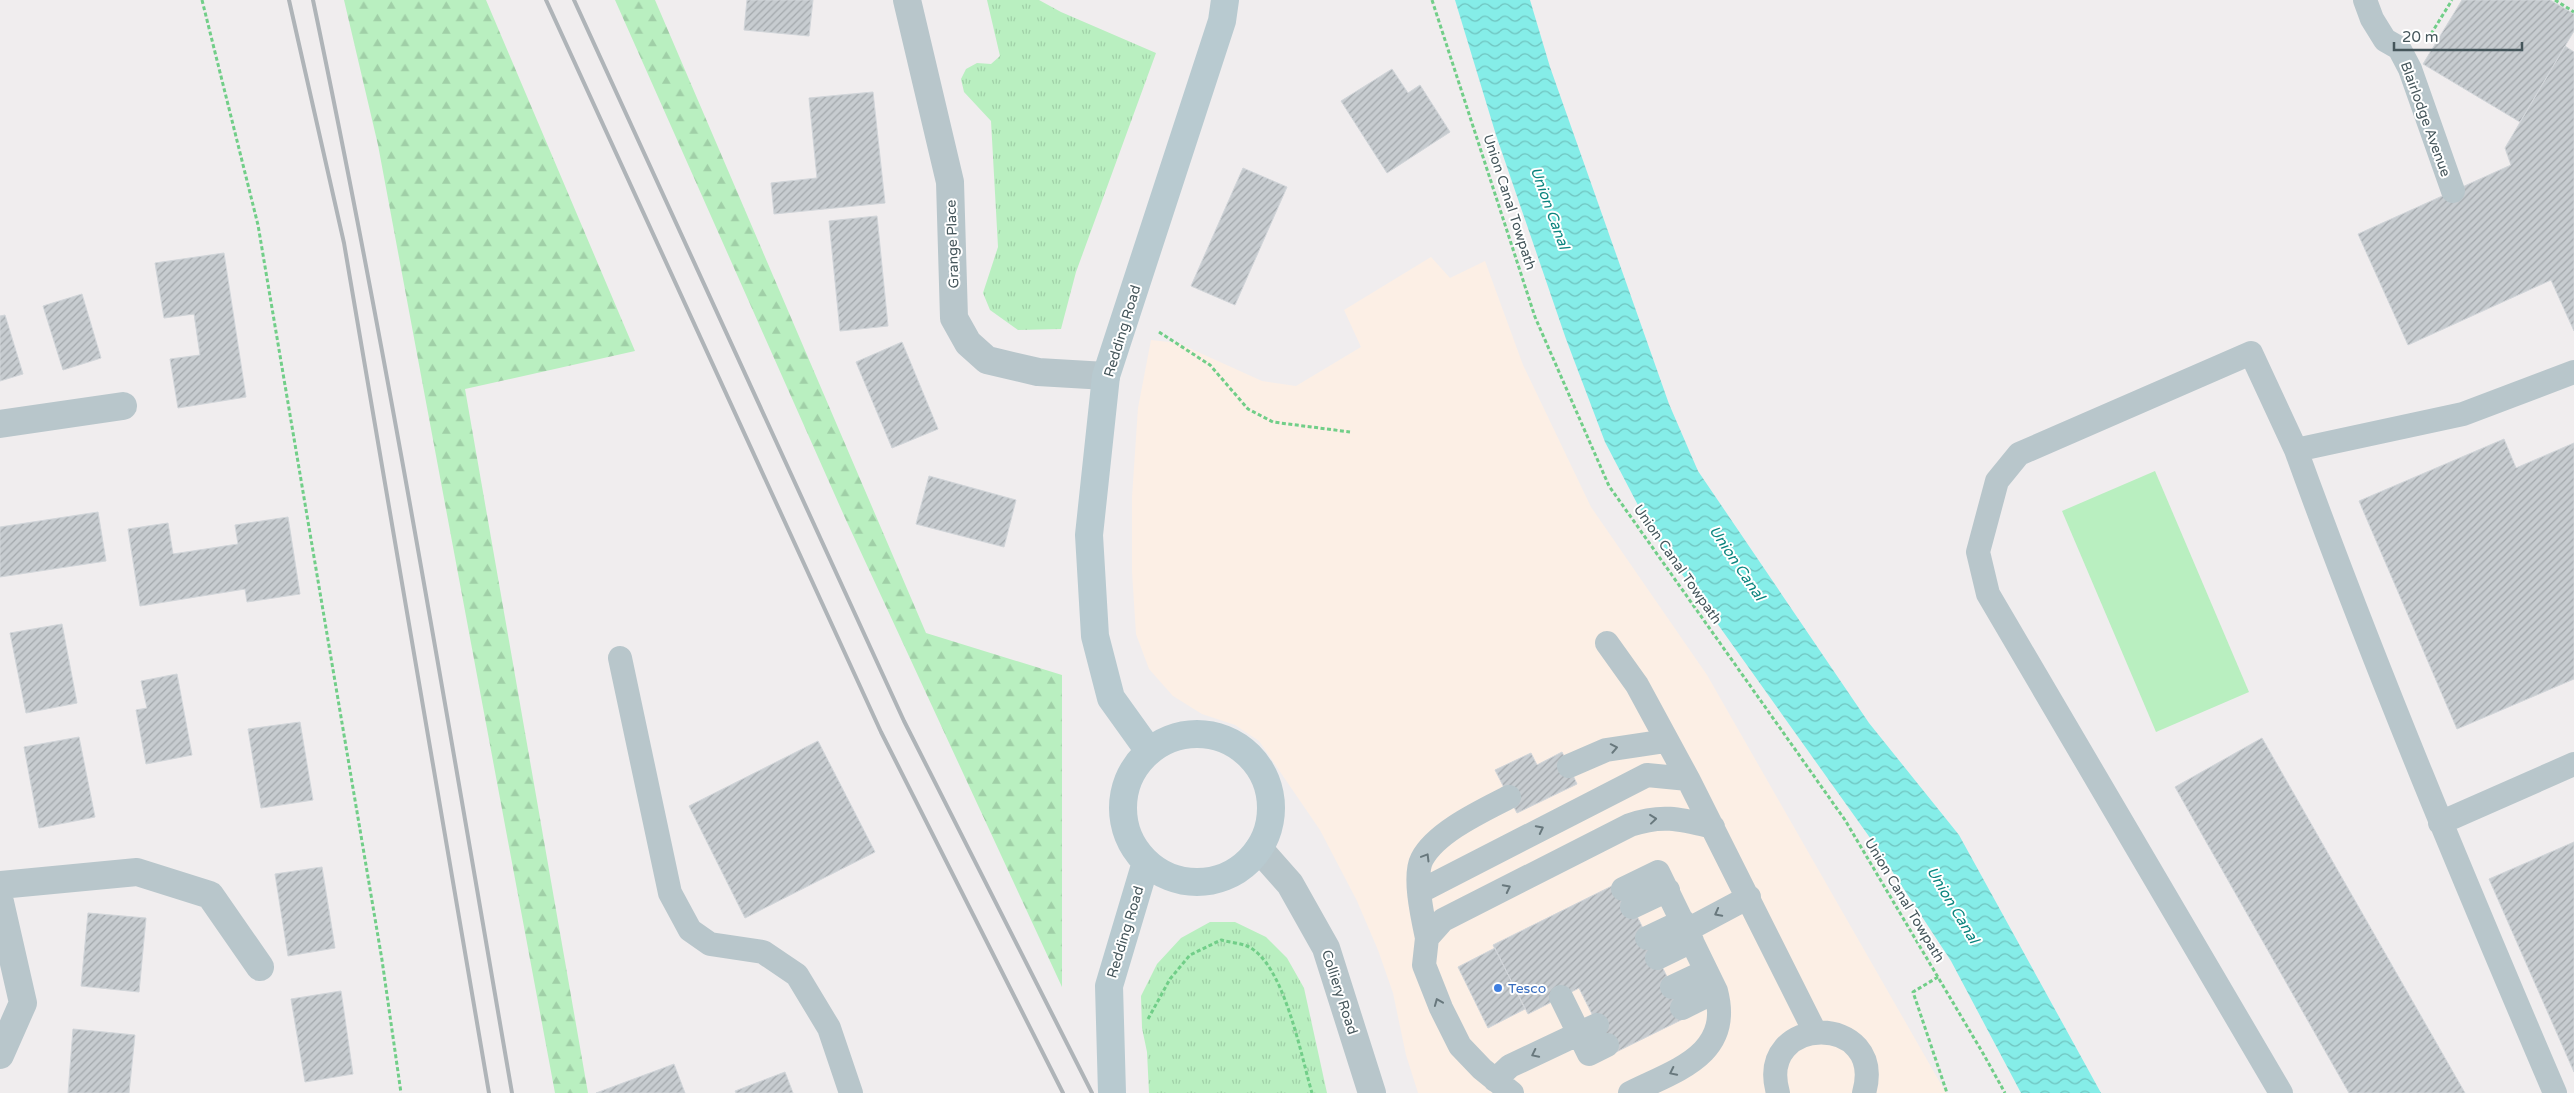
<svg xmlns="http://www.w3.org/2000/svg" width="2574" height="1093" font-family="'Varela Round',sans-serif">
<defs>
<pattern id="grass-tufts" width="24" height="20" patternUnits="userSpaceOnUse" patternTransform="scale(1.25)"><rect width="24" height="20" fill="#b9efc0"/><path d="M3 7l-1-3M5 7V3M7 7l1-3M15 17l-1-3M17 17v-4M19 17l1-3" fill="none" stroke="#a0cfa7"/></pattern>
<pattern id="forest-firs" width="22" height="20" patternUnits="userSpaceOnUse" patternTransform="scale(1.25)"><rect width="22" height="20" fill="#b9efc0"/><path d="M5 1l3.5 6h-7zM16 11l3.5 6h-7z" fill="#a0cfa7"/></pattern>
<pattern id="water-waves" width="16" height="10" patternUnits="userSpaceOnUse" patternTransform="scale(1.25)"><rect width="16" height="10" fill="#85ede8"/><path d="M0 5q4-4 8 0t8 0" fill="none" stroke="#6fc3bf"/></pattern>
<pattern id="building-hatch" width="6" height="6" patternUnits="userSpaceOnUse" patternTransform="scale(1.25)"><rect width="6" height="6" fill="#c7ccd0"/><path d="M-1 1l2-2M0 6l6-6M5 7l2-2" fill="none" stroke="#a3a8ac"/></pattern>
</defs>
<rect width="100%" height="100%" fill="#f0edee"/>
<path fill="#fcefe5" d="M1431,257L1450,278L1485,261L1523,365L1591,507L1707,675L1946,1093H1418L1406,1055L1393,993L1378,950L1357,901L1320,830L1259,741L1235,725L1202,714L1173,696L1149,669L1136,634L1132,572V497L1138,408L1151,340L1178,343L1262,381L1296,386L1361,347L1344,310Z"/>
<path fill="url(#grass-tufts)" d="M987,0H1039L1061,12L1156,53L1076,272L1061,329L1018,330L990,310L983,293L998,247L991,121L964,92L961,79L966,69L977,63L991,64L1000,56Z
M1210,922H1235L1266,937L1287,958L1304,988L1327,1093H1149L1147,1052L1142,1028L1141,996L1157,964L1181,938Z"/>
<path fill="url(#forest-firs)" d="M344,0H486L635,351L465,389L588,1093H555L378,145Z
M615,0H655L926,633L1062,675V987L846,520Z"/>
<path fill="#b9efc0" d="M2155,471L2249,692L2156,732L2062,511Z"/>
<path fill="url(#water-waves)" d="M1455,0H1530L1550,67L1669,404L1698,471L1869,723L1959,835L2101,1093H2021L1951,961L1873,842L1652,532L1605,442L1566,339L1496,135Z"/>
<path fill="url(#building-hatch)" stroke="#d1d5d9" d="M747,0H813L809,36L744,30Z
M2462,0H2550L2574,14V31L2520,122L2423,64Z
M2565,46L2574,52V331L2551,280L2408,345L2358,234L2511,165L2505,148Z
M1392,69L1408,93L1420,85L1450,132L1387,173L1341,101Z
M873,92L885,203L774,214L771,183L817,178L809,98Z
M1243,168L1287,187L1235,305L1191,286Z
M877,216L888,326L840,331L829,221Z
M224,253L246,397L178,408L170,359L200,355L194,314L164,318L155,263Z
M82,294L101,358L63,370L43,306Z
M5,315L23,374L0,381V316Z
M902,342L938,429L892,448L856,362Z
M2504,439L2516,468L2574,443V679L2457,729L2359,501Z
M929,476L1016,500L1004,547L916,524Z
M98,512L106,561L0,577V527Z
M288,517L300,594L247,602L245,589L140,606L128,529L168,523L173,554L238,544L235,525Z
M62,624L77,703L26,713L10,633Z
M177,674L192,755L146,764L136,710L147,708L141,681Z
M300,722L313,800L261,808L248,729Z
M79,737L95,817L39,828L24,747Z
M2262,738L2465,1093H2349L2175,787Z
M818,741L875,852L745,918L689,806Z
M1562,752L1577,784L1517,813L1495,770L1531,753L1537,765Z
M2574,842V1072L2489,879Z
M322,867L335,948L288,956L275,874Z
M1620,882L1687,1017L1612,1054L1579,988L1528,1014L1493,945Z
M88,913L146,918L139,992L81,986Z
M1495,948L1525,1009L1488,1028L1458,967Z
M341,991L353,1074L305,1082L291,999Z
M73,1029L135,1035L129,1093H68Z
M674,1064L685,1093H596Z
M785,1072L793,1093H736L735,1091Z"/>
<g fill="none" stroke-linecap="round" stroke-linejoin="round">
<path stroke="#71ce88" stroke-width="3" stroke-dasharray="4 2.5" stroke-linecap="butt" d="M202,0L258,225L382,960L401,1093
M1432,0L1535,317L1609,486L1845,820L1984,1055L2005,1093
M2555,0L2574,12
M2431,34L2452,0
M1159,332L1210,365L1248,409L1273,422L1350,432
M1938,977L1913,992L1947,1093
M1148,1019L1170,979L1190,955L1221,940C1229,942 1239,943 1247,946C1284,962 1301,1056 1312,1093"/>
<path stroke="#b8c6cb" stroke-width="24" d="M2365,0L2372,19L2385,40L2399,48L2410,69L2453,191
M1607,643L1637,685L1688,779L1815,1032
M620,658L670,893L690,930L710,944L763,952L797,975L829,1028L851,1093
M1569,766L1606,750L1666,741
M2440,823L2574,764
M1623,889L1658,872L1716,991C1733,1055 1676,1070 1630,1093
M1419,892L1647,775L1688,779
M1632,907L1668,890
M1687,930L1749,897
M1427,938C1423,919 1413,876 1422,859C1436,832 1482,811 1509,797
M1647,938L1683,921
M1657,958L1692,941
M1672,987L1706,971
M1561,997L1589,1054L1607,1045
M1682,1008L1716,991
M1495,1080L1510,1066L1597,1025
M1512,1093L1482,1069L1460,1046L1441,1008L1424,965L1427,938L1443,920L1630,825C1662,814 1680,819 1713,827
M1778,1093C1755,1013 1887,1012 1864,1093
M2281,1093L1988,594L1978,552L1997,481L2019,454L2251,353L2296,450
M2555,1093C2464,880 2375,668 2296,450L2463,414L2574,372"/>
<path stroke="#b8c6cb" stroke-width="28" d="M907,0L950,182L954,318L968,343L987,360L1038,372L1106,376
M0,424L123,406
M1259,849L1290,884L1326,948L1372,1093
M0,885L137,872L210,895L260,967
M0,902L23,1003L0,1055"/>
<path stroke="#b8cad0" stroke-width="28" d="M1123 808a74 74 0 1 1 148 0a74 74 0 1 1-148 0Z
M1149,751L1111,698L1095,636L1089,535L1106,376L1222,21L1225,0
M1112,1093L1109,986L1146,862"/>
<path stroke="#afb4b8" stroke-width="4" d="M289,0L344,243L489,1093
M313,0C389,363 449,728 512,1093
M546,0L881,732L1063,1093
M574,0L904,721L1092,1093"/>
</g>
<defs><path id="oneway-chevron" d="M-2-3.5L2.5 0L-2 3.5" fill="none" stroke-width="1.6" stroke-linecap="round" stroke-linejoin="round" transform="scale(1.25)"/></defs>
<g stroke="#68787d">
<use href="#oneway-chevron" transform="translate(1614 748) rotate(-11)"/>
<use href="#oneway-chevron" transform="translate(1653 819) rotate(-6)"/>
<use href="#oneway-chevron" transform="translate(1540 829) rotate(-27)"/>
<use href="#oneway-chevron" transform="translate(1426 857) rotate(-59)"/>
<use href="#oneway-chevron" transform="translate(1507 888) rotate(-27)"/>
<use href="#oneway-chevron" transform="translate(1718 913) rotate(152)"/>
<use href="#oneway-chevron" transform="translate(1438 1002) rotate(-112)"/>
<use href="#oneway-chevron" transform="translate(1535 1054) rotate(154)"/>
<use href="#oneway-chevron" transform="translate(1673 1072) rotate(154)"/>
</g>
<circle fill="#3f7fe0" stroke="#fff" stroke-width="2" cx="1498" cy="988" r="5"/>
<g text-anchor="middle" stroke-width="4" stroke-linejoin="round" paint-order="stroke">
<g font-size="14" fill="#45565b" stroke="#fff">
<text transform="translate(2426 119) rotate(70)" y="5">Blairlodge Avenue</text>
<text transform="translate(1510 202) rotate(72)" y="5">Union Canal Towpath</text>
<text transform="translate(952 244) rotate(-92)" y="5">Grange Place</text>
<text transform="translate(1122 331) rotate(-73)" y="5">Redding Road</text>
<text transform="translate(1678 564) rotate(55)" y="5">Union Canal Towpath</text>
<text transform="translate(1905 900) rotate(59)" y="5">Union Canal Towpath</text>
<text transform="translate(1125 932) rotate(-73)" y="5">Redding Road</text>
<text transform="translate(1340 992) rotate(72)" y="5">Colliery Road</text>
</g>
<g font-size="14" fill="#366cbe" stroke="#fff" text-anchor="start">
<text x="1508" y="993">Tesco</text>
</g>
<g font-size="15" font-style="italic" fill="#0b847e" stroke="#fff">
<text transform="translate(1550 208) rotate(70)" y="5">Union Canal</text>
<text transform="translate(1737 563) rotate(56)" y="5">Union Canal</text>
<text transform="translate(1953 905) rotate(59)" y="5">Union Canal</text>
</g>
</g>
<path d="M2394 42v8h128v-8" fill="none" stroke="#45565b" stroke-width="2.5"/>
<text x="2402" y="42" font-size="15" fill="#45565b" stroke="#ffffff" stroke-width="4" paint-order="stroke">20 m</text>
</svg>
